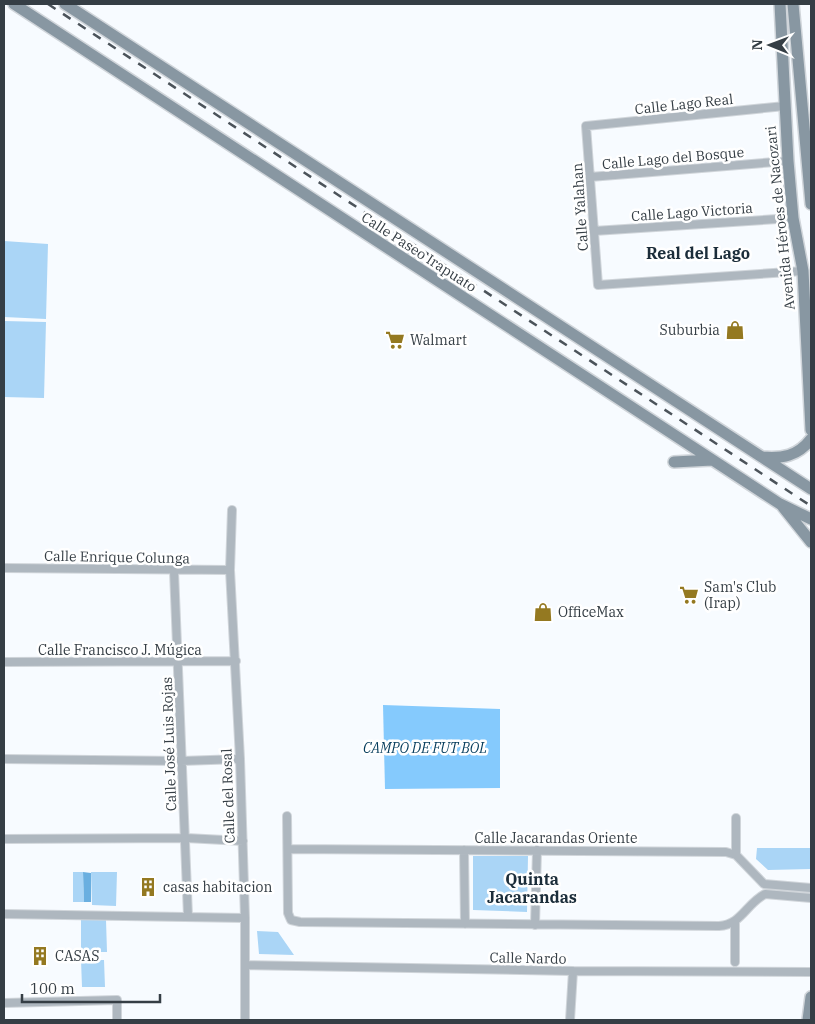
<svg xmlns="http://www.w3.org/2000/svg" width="815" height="1024" font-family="'IBM Plex Serif',serif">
<rect width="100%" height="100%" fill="#f7fbff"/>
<path fill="#aad5f6" d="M4,241L48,244L46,319L4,317Z
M4,321L46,322L44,398L4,397Z
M757,848H811V869L768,870L756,859Z
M473,856H528L527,912L473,910Z
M73,872H83L84,902H73Z
M91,872H117L116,906L92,905Z
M81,918L106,920L107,952H81Z
M257,931L278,932L294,955L259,954Z
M81,960H104L105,987H82Z"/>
<path fill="#85cafd" d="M383,705L500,709V788L385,789Z"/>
<path fill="#6aafe0" d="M83,872L91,873V902H84Z"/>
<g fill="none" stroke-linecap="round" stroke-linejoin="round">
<g stroke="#d0d5da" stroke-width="10">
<path id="street" d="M785,106L586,126L598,285L803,271
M590,177L788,161
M594,231L793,218
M232,510L230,570L240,759L245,918V1020
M4,568L230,570
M174,571L188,916
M4,662L236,661
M4,759L181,761L240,759
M287,816L288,913L291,920L300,922L719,926C741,925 746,904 765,894L811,898
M736,818V855
M4,839L186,838L243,841
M288,849L726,852L736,855L764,884L811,888
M464,850L465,924
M4,914L245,918
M535,925L537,850
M735,962V923
M245,965L573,971L811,972
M4,1003L117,1000V1020
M570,1020L573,971"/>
</g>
<g stroke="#d0d5da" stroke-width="14">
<path id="secondary" d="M14,4L780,504L811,519
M65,4L811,489
M780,4L788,161L793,218L803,271L811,430
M793,4L811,204
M762,457C782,459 798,456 811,439
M674,462L712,460
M783,507L811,542
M808,1020L811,997"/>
</g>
<use href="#street" stroke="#aeb7bf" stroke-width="8"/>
<use href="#secondary" stroke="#8897a2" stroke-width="11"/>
<path stroke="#4b535a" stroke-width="2.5" stroke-dasharray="9 9" stroke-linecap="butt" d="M48,4L811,506"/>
</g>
<defs>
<g id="shop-bare" transform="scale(1.5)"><path d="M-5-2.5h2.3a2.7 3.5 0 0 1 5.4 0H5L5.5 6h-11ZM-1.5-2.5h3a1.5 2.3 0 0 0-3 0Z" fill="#947921" stroke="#fff" stroke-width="2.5" paint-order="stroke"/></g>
<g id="supermarket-bare" transform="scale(1.5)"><path d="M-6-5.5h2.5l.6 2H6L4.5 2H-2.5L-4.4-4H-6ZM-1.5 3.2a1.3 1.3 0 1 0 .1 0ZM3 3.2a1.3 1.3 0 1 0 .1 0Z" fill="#947921" stroke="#fff" stroke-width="2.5" paint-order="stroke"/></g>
<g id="building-bare" transform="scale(1.5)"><path d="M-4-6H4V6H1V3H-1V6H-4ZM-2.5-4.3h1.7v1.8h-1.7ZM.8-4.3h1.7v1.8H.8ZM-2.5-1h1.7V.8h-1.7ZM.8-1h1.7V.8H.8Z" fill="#947921" stroke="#fff" stroke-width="2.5" paint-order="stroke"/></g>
</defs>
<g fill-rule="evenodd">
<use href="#shop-bare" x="735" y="330"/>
<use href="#supermarket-bare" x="395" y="340"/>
<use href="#supermarket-bare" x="689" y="595"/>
<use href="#shop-bare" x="543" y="612"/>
<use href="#building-bare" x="148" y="887"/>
<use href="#building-bare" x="40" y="956"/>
</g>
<g text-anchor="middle" stroke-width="5" stroke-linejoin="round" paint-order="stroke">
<g font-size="14" fill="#353e45" stroke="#fff">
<text transform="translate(684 104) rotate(-6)" y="5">Calle Lago Real</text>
<text transform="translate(673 158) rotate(-5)" y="5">Calle Lago del Bosque</text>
<text transform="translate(580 207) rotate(-94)" y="5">Calle Yalahan</text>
<text transform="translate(692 212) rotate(-4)" y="5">Calle Lago Victoria</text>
<text transform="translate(780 218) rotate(-96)" y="5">Avenida Héroes de Nacozari</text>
<text transform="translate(419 252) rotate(33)" y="5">Calle Paseo Irapuato</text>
<text transform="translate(117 557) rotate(1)" y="5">Calle Enrique Colunga</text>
<text x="120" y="655">Calle Francisco J. Múgica</text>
<text transform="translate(169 744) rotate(-92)" y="5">Calle José Luis Rojas</text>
<text transform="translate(228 796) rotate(-92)" y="5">Calle del Rosal</text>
<text x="556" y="843">Calle Jacarandas Oriente</text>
<text transform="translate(528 958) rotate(1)" y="5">Calle Nardo</text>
</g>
<g font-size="14" fill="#353e45" stroke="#fff" text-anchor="start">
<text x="720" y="335" text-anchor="end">Suburbia</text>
<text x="410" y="345">Walmart</text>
<text x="704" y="592">Sam's Club<tspan x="704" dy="16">(Irap)</tspan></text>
<text x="558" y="617">OfficeMax</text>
<text x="163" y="892">casas habitacion</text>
<text x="55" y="961">CASAS</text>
</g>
<g font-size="14" font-style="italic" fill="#003959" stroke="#fff">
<text x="425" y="753">CAMPO DE FUT BOL</text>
</g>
<g font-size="16" font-weight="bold" fill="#1b2d3a" stroke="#fff">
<text x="698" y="259">Real del Lago</text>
<text x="532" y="885">Quinta<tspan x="532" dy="18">Jacarandas</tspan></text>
</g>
</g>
<rect width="815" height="1024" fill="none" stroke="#353e45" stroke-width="10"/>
<g transform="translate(770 45) rotate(271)" stroke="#ffffff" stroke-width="4" paint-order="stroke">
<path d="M0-4L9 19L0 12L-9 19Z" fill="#353e45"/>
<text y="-8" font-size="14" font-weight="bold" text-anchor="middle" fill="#353e45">N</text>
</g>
<path d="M22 994v8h138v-8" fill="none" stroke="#353e45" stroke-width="2.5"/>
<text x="30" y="994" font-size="15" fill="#353e45" stroke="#ffffff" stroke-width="4" paint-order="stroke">100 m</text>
</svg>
